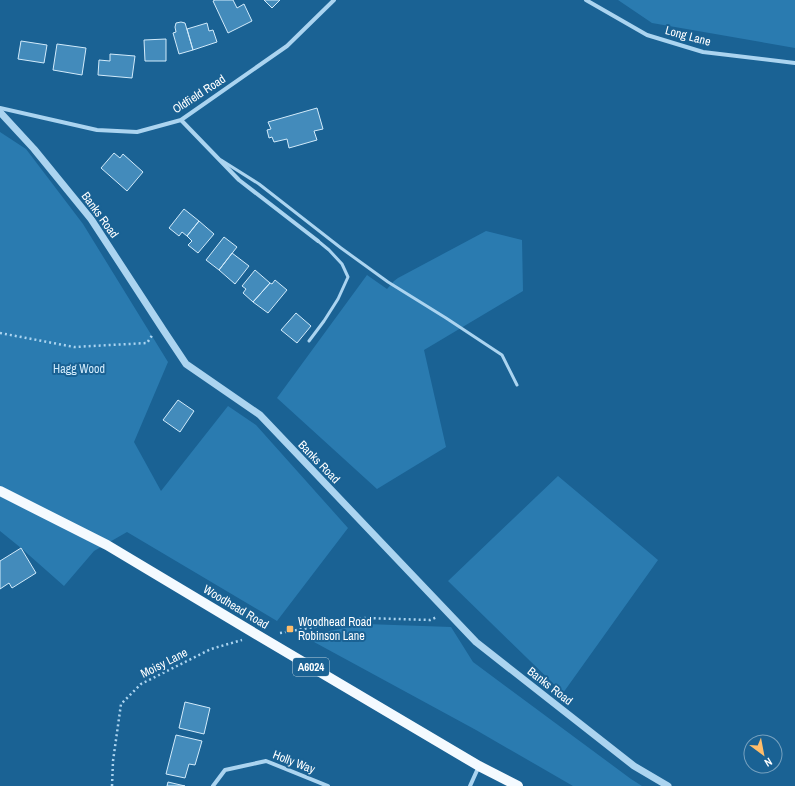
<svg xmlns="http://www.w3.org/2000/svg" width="795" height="786" font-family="'Archivo Narrow',sans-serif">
<rect width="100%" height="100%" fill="#1a6294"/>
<path fill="#2a7bb0" d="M618,0H795V48L652,23Z
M0,132L26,149L83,224L168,362L134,442L161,491L228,406L256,425L348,528L277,621L127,532L94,551L64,586L21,548L0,531Z
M486,231L522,240L523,291L424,350L446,447L377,489L277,398L367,275L387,289L394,281L398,278Z
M558,476L658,560L563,693L448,581Z
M366,624L451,627L473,662L631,779L642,786H573L476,730L303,636Z"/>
<path fill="#438bbb" stroke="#d2ebfb" d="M215,0H233L237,8L244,4L252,21L228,33L213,1Z
M264,0H280L272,8Z
M181,22L185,23L193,50L179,54L173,33L176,32L175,27L176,23Z
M207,23L209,31L213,30L217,42L193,50L187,29Z
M166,39V61H145L144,40Z
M21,41L47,45L44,63L18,59Z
M57,44L86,48L82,75L53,70Z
M110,54L135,56L132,78L98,75L99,60L110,61Z
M317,108L323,129L314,131L317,140L289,148L287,139L274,142L272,137L269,138L267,130L271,129L268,122Z
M114,153L120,158L123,154L143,172L127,191L101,168Z
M184,209L199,221L187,236L182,232L179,236L169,228Z
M199,221L214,234L198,253L188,245L192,241L187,236Z
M224,237L237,247L219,270L206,260Z
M232,253L249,266L235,284L219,270Z
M255,270L270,283L253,302L243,293L246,289L242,286Z
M275,280L287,290L268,313L253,302L270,283L272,284Z
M296,313L311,326L297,343L281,330Z
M178,400L194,411L180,432L163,420Z
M21,548L36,573L12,588L9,583L0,589V561Z
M185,702L210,708L204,734L179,728Z
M176,735L202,741L195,765L189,764L185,778L166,774Z
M168,782L185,786H167Z"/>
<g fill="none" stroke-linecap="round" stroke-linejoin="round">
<path stroke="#abd4f0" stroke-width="2.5" stroke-dasharray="2 3" stroke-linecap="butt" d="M0,333L74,347L147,343L153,334
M280,633L365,618L430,620L437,617
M112,786L113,761L121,704L141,684L211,649L242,640"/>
<path stroke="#abd4f0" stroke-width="3" d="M221,160L259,184L341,248L388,282L446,318L502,355L517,385
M309,341L324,321L338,299L348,277L342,264L329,250L318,241"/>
<path stroke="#abd4f0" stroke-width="4" d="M586,0L647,35L703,52L795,63
M0,108L97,130L137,132L181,120L287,46L334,0
M181,120L239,180L318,241
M213,786L225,770L266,761L328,786
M470,786L479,766"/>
<path stroke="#abd4f0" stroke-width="7" d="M0,112L34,149L91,219L164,331L186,364L260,415L476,642L634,766L668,786"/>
<path stroke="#f4faff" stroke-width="10" d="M0,491L107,545L254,633L479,766L518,786"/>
</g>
<rect fill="#ffbd6a" stroke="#1a6294" stroke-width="1.5" x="286" y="625" width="8" height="8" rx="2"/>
<g text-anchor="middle" stroke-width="4" stroke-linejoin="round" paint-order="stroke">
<rect fill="#1a6294" stroke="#bad0df" stroke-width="1" x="293" y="658" width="36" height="18" rx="3"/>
<g font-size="11" font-weight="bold" fill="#fff">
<text x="311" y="671">A6024</text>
</g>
<g font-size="12" fill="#fff" stroke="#1a6294">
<text transform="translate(688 36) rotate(15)" y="4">Long Lane</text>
<text transform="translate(199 94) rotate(-33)" y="4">Oldfield Road</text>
<text transform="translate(100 215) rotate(54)" y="4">Banks Road</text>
<text transform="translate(319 462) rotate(46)" y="4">Banks Road</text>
<text transform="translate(236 607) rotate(31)" y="4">Woodhead Road</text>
<text transform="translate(164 663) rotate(-27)" y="4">Moisy Lane</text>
<text transform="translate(550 686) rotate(38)" y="4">Banks Road</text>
<text transform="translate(294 762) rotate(21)" y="4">Holly Way</text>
</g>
<g font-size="12" fill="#d2ebfb" stroke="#1a6294">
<text x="79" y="373">Hagg Wood</text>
</g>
<g font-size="12" fill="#fff" stroke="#1a6294" text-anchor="start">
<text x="298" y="626">Woodhead Road<tspan x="298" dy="14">Robinson Lane</tspan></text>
</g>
</g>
<g transform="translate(763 754) rotate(148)"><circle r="19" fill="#1a6294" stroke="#76a1bf"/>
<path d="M0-3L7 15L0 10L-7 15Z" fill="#ffbd6a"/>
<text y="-6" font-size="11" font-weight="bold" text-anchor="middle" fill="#ffffff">N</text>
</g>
</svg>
